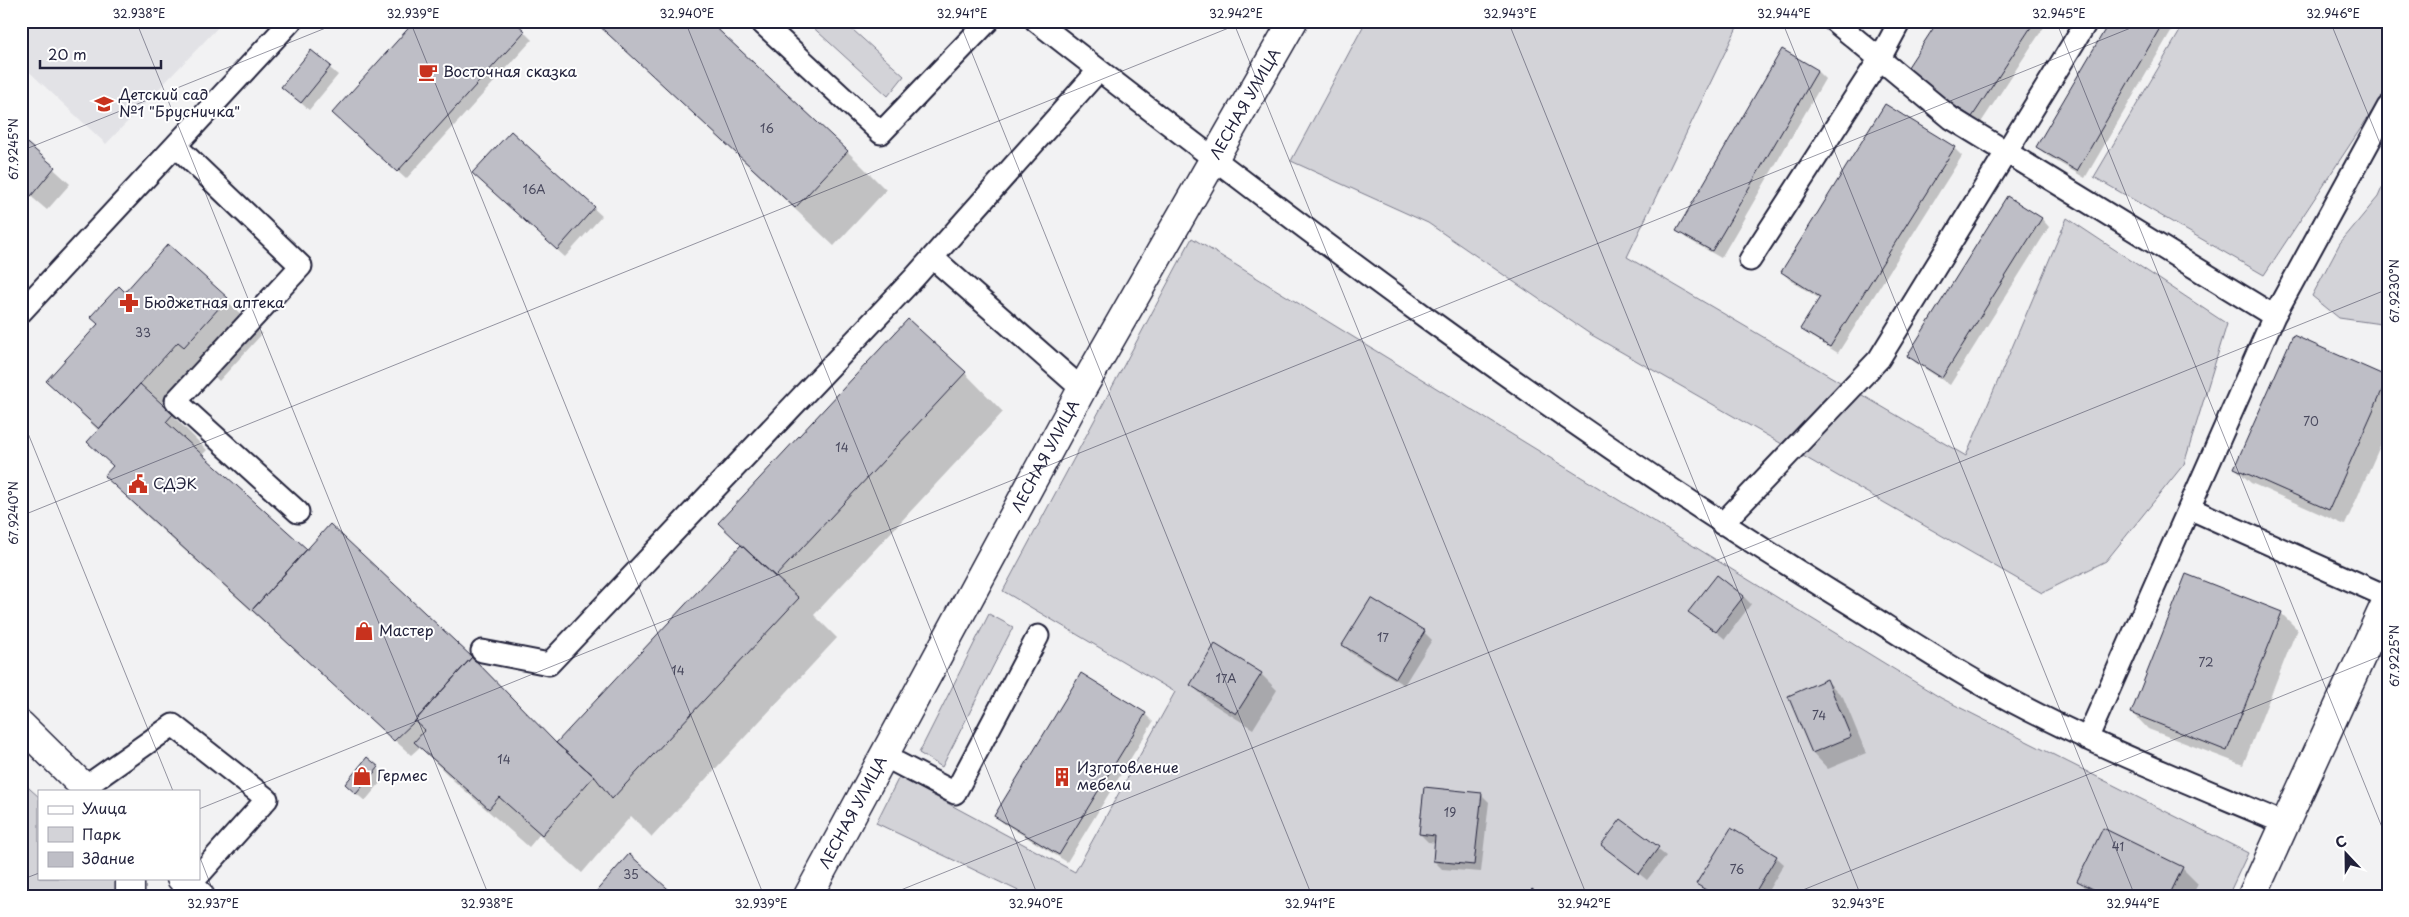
<svg xmlns="http://www.w3.org/2000/svg" width="2409" height="917" font-family="'Playpen Sans',sans-serif">
<rect width="100%" height="100%" fill="#f2f2f3"/>
<filter id="ink" filterUnits="userSpaceOnUse"><feTurbulence type="fractalNoise" baseFrequency=".02" numOctaves="2"/><feDisplacementMap in="SourceGraphic" scale="10" xChannelSelector="R" yChannelSelector="G"/><feConvolveMatrix kernelMatrix="1 2 1 2 8 2 1 2 1" color-interpolation-filters="sRGB"/></filter>
<g filter="url(#ink)">
<path fill="#e2e2e6" d="M21,21H224L106,144L21,64Z"/>
<path fill="#d3d3d8" stroke="#7a7a8a" d="M806,21H843L904,76L888,96Z
M1366,21H1740L1627,257L1966,456L2067,218L2227,324L2184,464L2106,561L2042,593L1590,334L1428,223L1291,161Z
M2186,21H2388V87L2264,275L2094,177Z
M2388,174V325L2339,318L2312,296L2340,243L2378,197Z
M1192,238L1941,698L2248,853L2228,896H1029L876,823L899,777L1075,872L1175,692L1003,591Z
M989,614L1013,627L942,767L919,753Z
M21,781L39,797V878H114L121,896H21Z"/>
<path fill="#0003" d="M596,21L847,151L886,190L834,246Z
M1939,21H2048L1980,124L1913,81Z
M2111,21H2177L2085,178L2046,155L2038,147Z
M524,32L532,40L406,179L341,120Z
M311,52L338,75L309,110L283,87Z
M1817,71L1825,79L1721,258L1686,238L1678,230Z
M511,133L602,216L565,257L481,181Z
M21,139L70,184L47,210L21,188Z
M1954,148L1962,156L1838,353L1810,336L1802,328L1820,299L1790,280L1782,272Z
M2007,197L2042,219L2049,227L1950,385L1916,363L1908,356Z
M168,246L262,334L219,381L213,375L175,418L207,450L202,455L307,551L557,744L742,545L965,373L1003,412L814,615L837,638L652,837L631,816L582,873L539,835L529,847L454,781L420,747L411,755L140,510L106,476L114,467L99,431L48,381Z
M2387,378L2388,428L2345,525L2251,483L2235,468Z
M21,485L28,492L21,500Z
M1743,596L1751,604L1725,639L1690,611Z
M2281,613L2297,629L2243,765L2148,729L2133,713Z
M1424,632L1432,640L1404,685L1351,653L1343,645Z
M1261,674L1277,690L1253,729L1208,701L1192,685Z
M1827,681L1843,697L1866,753L1828,769L1813,753L1789,697Z
M1145,714L1153,722L1067,862L1003,823L995,815Z
M367,759L386,776L365,801L354,792Z
M1481,794L1489,802L1481,872L1442,869L1434,861L1436,843L1428,842L1420,834Z
M1621,821L1666,856L1647,880L1603,845Z
M1776,857L1784,864L1765,896H1713L1698,884Z
M2182,868L2198,884L2192,896H2094L2079,881Z"/>
<path fill="#bebec6" stroke="#22223b" d="M415,21H514L525,31L397,172L332,113Z
M594,21H709L848,151L795,208Z
M1938,21H2035L1972,117L1904,73Z
M2110,21H2164L2077,171L2036,147Z
M1782,49L1818,70L1712,251L1676,231Z
M311,50L331,66L301,103L281,87Z
M1885,104L1955,147L1830,347L1800,329L1820,297L1781,272Z
M511,131L595,207L557,250L472,173Z
M21,138L55,167L31,196L21,187Z
M2007,196L2042,218L1942,378L1907,356Z
M168,244L228,298L184,347L178,342L99,429L46,381L98,324L90,317L119,286L125,292Z
M908,319L966,372L775,577L718,523Z
M2293,335L2388,377L2329,510L2234,468Z
M140,384L173,414L166,422L307,549L252,610L104,476L113,466L87,442Z
M330,524L472,657L415,721L394,741L252,610Z
M741,545L799,598L612,799L594,776L556,743Z
M2186,574L2282,612L2227,751L2131,713Z
M1717,575L1744,596L1716,632L1688,612Z
M1371,598L1425,631L1396,678L1342,645Z
M1215,644L1262,673L1236,714L1190,685Z
M472,657L556,743L594,776L542,835L499,797L489,809L414,742L425,730L415,721Z
M1081,673L1146,713L1059,855L994,816Z
M1827,679L1851,737L1812,753L1788,696Z
M367,757L379,767L356,794L345,784Z
M1424,787L1482,793L1474,865L1433,861L1435,836L1419,834Z
M1621,819L1659,847L1639,874L1601,845Z
M1731,828L1777,856L1753,896H1716L1696,884Z
M2103,828L2183,867L2169,896H2107L2077,881Z
M629,854L676,896H592Z
M1532,889L1542,896H1527Z"/>
<g fill="none" stroke-linecap="round" stroke-linejoin="round">
<g stroke="#22223b" stroke-width="25">
<path id="service" d="M760,21L881,133L988,21
M1036,21C1293,222 1555,421 1833,593C1884,624 1934,658 1986,687C2082,741 2185,781 2286,824
M1834,21L1951,118L2274,316L2087,739
M176,146L301,266L176,401L298,512
M933,258L1082,389
M1750,260L1879,60L1900,21
M21,312L291,21
M2274,316L2388,107
M2189,508L2388,597
M1722,524L1879,359L2087,21
M482,651L549,664L914,278L1099,70
M884,756L955,793L1038,636
M85,787L173,725L267,799L199,875"/>
</g>
<g stroke="#22223b" stroke-width="31">
<g id="minor">
<path id="s1" d="M808,896L1082,389L1293,21"/>
</g>
</g>
<g stroke="#22223b" stroke-width="31">
<path id="tertiary" d="M2252,896L2388,598"/>
</g>
<g stroke="#22223b" stroke-width="31">
<path id="secondary" d="M21,725L88,791
M130,878V896
M181,878L200,896"/>
</g>
<use href="#service" stroke="#fff" stroke-width="21"/>
<use href="#minor" stroke="#fff" stroke-width="28"/>
<use href="#tertiary" stroke="#fff" stroke-width="28"/>
<use href="#secondary" stroke="#fff" stroke-width="28"/>
</g>
</g>
<path fill="none" stroke="#22223b" stroke-width="1" stroke-opacity="0.45" d="M136,21L489,896M410,21L764,896M685,21L1038,896M959,21L1312,896M1233,21L1587,896M1508,21L1861,896M1782,21L2135,896M2056,21L2388,842M2330,21L2388,163M21,151L343,21M21,416L173,791M21,516L1246,21M199,809L2148,21M199,855L215,896M21,880L39,873M886,896L2388,289M1788,896L2388,653"/>
<defs>
<g id="cafe-bare" transform="scale(1.5)"><path d="M-5.5-4.5H6V0H3Q3 3.5 0 3.5H-2.5Q-5.5 3.5-5.5 0ZM3-3.2v2h1.7v-2ZM-6 4.5H4V6H-6Z" fill="#c8321e" stroke="#fff" stroke-width="2.5" paint-order="stroke"/></g>
<g id="school-bare" transform="scale(1.5)"><path d="M0-5L7-2L0 1L-7-2ZM-4 1L0 2.5L4 1V4Q0 6-4 4Z" fill="#c8321e" stroke="#fff" stroke-width="2.5" paint-order="stroke"/></g>
<g id="pharmacy-bare" transform="scale(1.5)"><path d="M-2-6h4v4h4v4h-4v4h-4v-4h-4v-4h4Z" fill="#c8321e" stroke="#fff" stroke-width="2.5" paint-order="stroke"/></g>
<g id="civic-bare" transform="scale(1.5)"><path d="M-.6-6.5H3V-4.5H.6V-3L4-1V1h2V6H-6V1h2V-1L-.6-3ZM-1.2 2.5V6h2.4V2.5Z" fill="#c8321e" stroke="#fff" stroke-width="2.5" paint-order="stroke"/></g>
<g id="shop-bare" transform="scale(1.5)"><path d="M-5-2.5h2.3a2.7 3.5 0 0 1 5.4 0H5L5.5 6h-11ZM-1.5-2.5h3a1.5 2.3 0 0 0-3 0Z" fill="#c8321e" stroke="#fff" stroke-width="2.5" paint-order="stroke"/></g>
<g id="building-bare" transform="scale(1.5)"><path d="M-4-6H4V6H1V3H-1V6H-4ZM-2.5-4.3h1.7v1.8h-1.7ZM.8-4.3h1.7v1.8H.8ZM-2.5-1h1.7V.8h-1.7ZM.8-1h1.7V.8H.8Z" fill="#c8321e" stroke="#fff" stroke-width="2.5" paint-order="stroke"/></g>
</defs>
<g fill-rule="evenodd">
<use href="#cafe-bare" x="428" y="72"/>
<use href="#school-bare" x="104" y="104"/>
<use href="#pharmacy-bare" x="129" y="303"/>
<use href="#civic-bare" x="138" y="484"/>
<use href="#shop-bare" x="364" y="631"/>
<use href="#shop-bare" x="362" y="776"/>
<use href="#building-bare" x="1062" y="777"/>
</g>
<g text-anchor="middle" stroke-width="4" stroke-linejoin="round" paint-order="stroke">
<g font-size="12" fill="#49495e">
<text x="767" y="133">16</text>
<text x="534" y="194">16А</text>
<text x="143" y="337">33</text>
<text x="2311" y="426">70</text>
<text x="842" y="452">14</text>
<text x="1383" y="642">17</text>
<text x="2206" y="667">72</text>
<text x="678" y="675">14</text>
<text x="1226" y="683">17А</text>
<text x="1819" y="720">74</text>
<text x="504" y="764">14</text>
<text x="1450" y="817">19</text>
<text x="2118" y="851">41</text>
<text x="1737" y="874">76</text>
<text x="631" y="879">35</text>
</g>
<g font-size="15" fill="#22223b" stroke="#fff" text-anchor="start">
<text x="443" y="77">Восточная сказка</text>
<text x="119" y="100">Детский сад<tspan x="119" dy="17">№1 "Брусничка"</tspan></text>
<text x="144" y="308">Бюджетная аптека</text>
<text x="153" y="489">СДЭК</text>
<text x="379" y="636">Мастер</text>
<text x="1077" y="773">Изготовление<tspan x="1077" dy="17">мебели</tspan></text>
<text x="377" y="781">Гермес</text>
</g>
<g font-size="15" fill="#22223b" stroke="#fff">
<text dy="5" stroke="none"><textPath href="#s1" startOffset="905">ЛЕСНАЯ УЛИЦА</textPath></text>
<text dy="5" stroke="none"><textPath href="#s1" startOffset="500">ЛЕСНАЯ УЛИЦА</textPath></text>
<text dy="5" stroke="none"><textPath href="#s1" startOffset="95">ЛЕСНАЯ УЛИЦА</textPath></text>
</g>
</g>
<rect width="2409" height="917" fill="none" stroke="#fff" stroke-width="55"/>
<rect x="38" y="790" width="162" height="90" fill="#ffffff" stroke="#a7a7b1"/>
<rect x="48" y="806" width="25" height="8" fill="#ffffff" stroke="#a7a7b1"/>
<text x="82" y="814" font-size="15" fill="#22223b">Улица</text>
<rect x="48" y="827" width="25" height="15" fill="#d3d3d8" stroke="#a7a7b1"/>
<text x="82" y="840" font-size="15" fill="#22223b">Парк</text>
<rect x="48" y="852" width="25" height="15" fill="#bebec6" stroke="#a7a7b1"/>
<text x="82" y="864" font-size="15" fill="#22223b">Здание</text>
<g transform="translate(2346 854) rotate(338)" stroke="#ffffff" stroke-width="4" paint-order="stroke">
<path d="M0-4L9 19L0 12L-9 19Z" fill="#22223b"/>
<text y="-8" font-size="14" font-weight="bold" text-anchor="middle" fill="#22223b">С</text>
</g>
<path d="M40 60v8h121v-8" fill="none" stroke="#22223b" stroke-width="2.5"/>
<text x="48" y="60" font-size="15" fill="#22223b" stroke="#ffffff" stroke-width="4" paint-order="stroke">20 m</text>
<rect x="28" y="28" width="2354" height="862" fill="none" stroke="#22223b" stroke-width="2"/>
<g font-size="12" text-anchor="middle" fill="#22223b">
<text x="139" y="18">32.938°E</text>
<text x="413" y="18">32.939°E</text>
<text x="687" y="18">32.940°E</text>
<text x="962" y="18">32.941°E</text>
<text x="1236" y="18">32.942°E</text>
<text x="1510" y="18">32.943°E</text>
<text x="1784" y="18">32.944°E</text>
<text x="2059" y="18">32.945°E</text>
<text x="2333" y="18">32.946°E</text>
<text transform="translate(14 149) rotate(-90)" y="4">67.9245°N</text>
<text transform="translate(2395 291) rotate(-90)" y="4">67.9230°N</text>
<text transform="translate(14 513) rotate(-90)" y="4">67.9240°N</text>
<text transform="translate(2395 656) rotate(-90)" y="4">67.9225°N</text>
<text x="213" y="908">32.937°E</text>
<text x="487" y="908">32.938°E</text>
<text x="761" y="908">32.939°E</text>
<text x="1036" y="908">32.940°E</text>
<text x="1310" y="908">32.941°E</text>
<text x="1584" y="908">32.942°E</text>
<text x="1858" y="908">32.943°E</text>
<text x="2133" y="908">32.944°E</text>
</g>
</svg>
